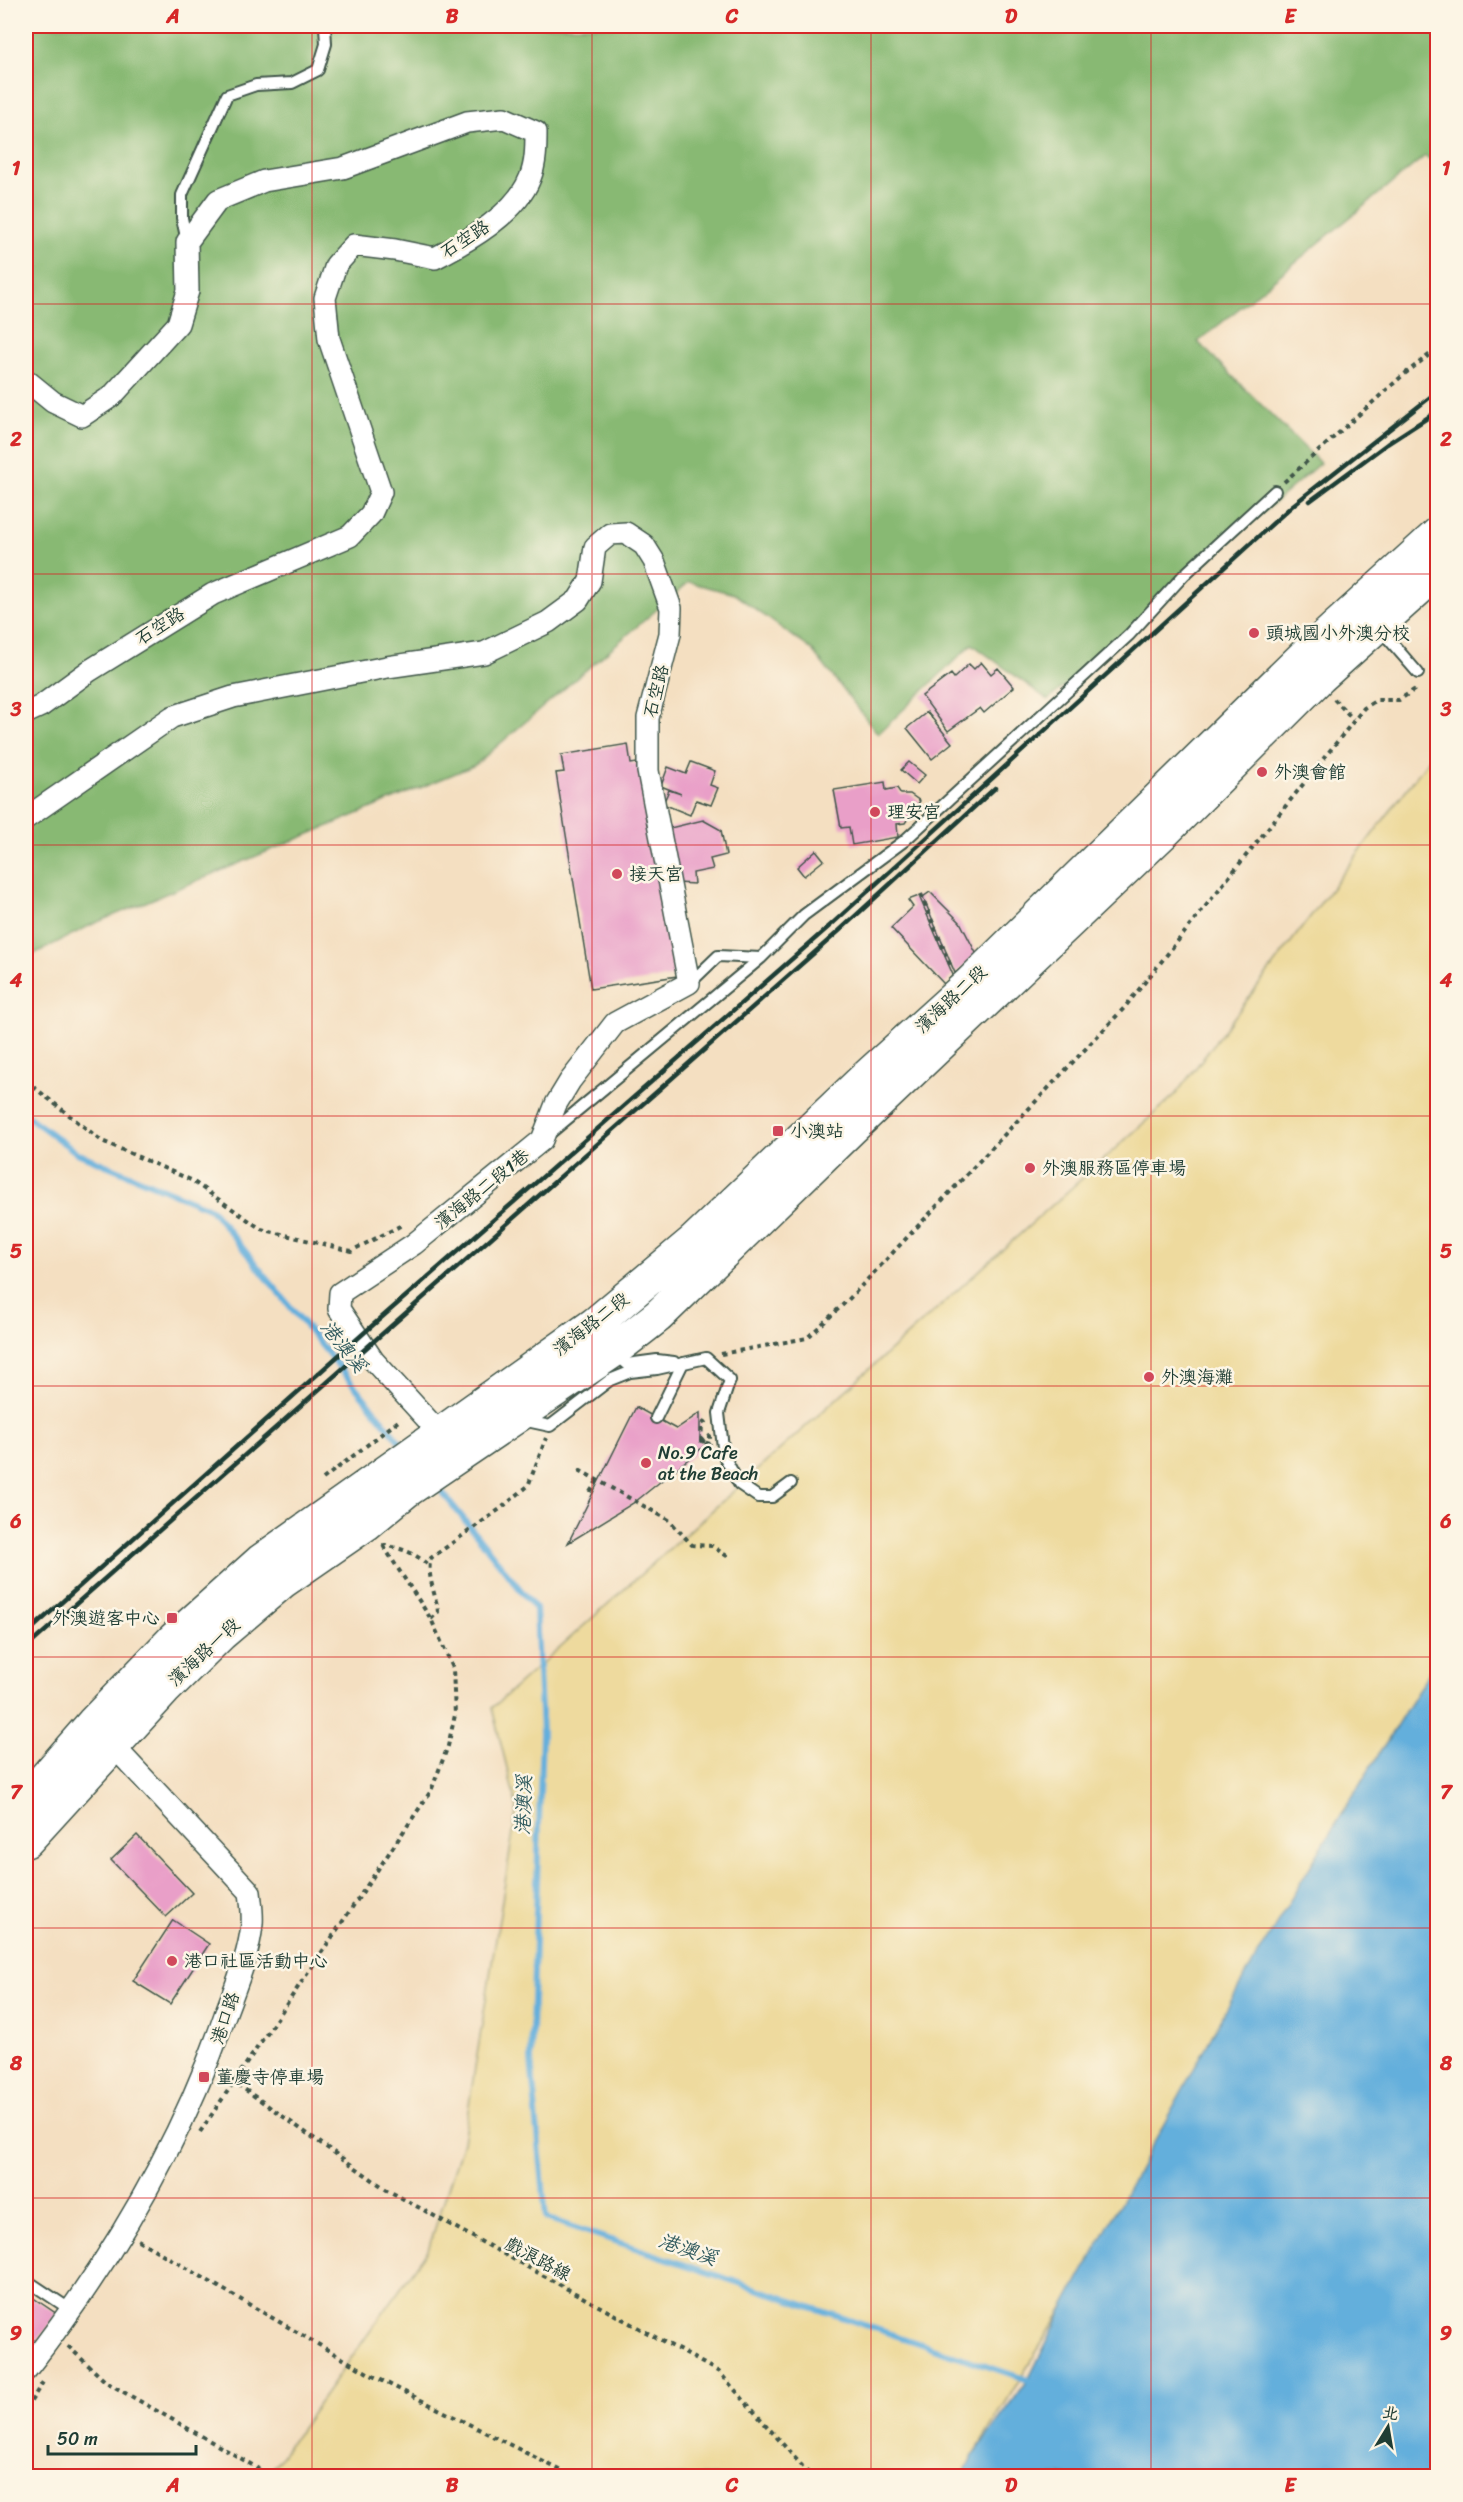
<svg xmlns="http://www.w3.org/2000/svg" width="1463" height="2502" font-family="Sriracha,'LXGW WenKai TC',sans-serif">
<rect width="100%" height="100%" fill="#fcf5e5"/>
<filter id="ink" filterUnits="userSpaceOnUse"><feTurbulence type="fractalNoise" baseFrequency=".0167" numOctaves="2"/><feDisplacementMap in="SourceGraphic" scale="12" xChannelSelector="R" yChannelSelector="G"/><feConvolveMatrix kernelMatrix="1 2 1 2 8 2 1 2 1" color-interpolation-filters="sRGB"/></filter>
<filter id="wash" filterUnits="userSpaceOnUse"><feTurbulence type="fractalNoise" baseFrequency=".008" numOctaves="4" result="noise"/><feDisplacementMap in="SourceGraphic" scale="24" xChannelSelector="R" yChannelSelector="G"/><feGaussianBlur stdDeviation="1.35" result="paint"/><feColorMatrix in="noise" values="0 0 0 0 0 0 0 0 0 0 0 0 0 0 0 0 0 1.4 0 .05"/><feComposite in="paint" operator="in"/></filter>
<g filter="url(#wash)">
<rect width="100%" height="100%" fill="#f4dfc1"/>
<path fill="#88b973" stroke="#547b54" stroke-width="1.5" d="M26,26H1437V163L1425,156L1198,342L1320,463L1048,700L972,644L878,734L812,650L734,594L689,582L475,765L93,924L26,958Z"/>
<path fill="#eeda9e" stroke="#868c69" stroke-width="1.5" d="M1437,749V1660L1327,1838L1065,2305L973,2456L963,2476H267L428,2250L463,2142L517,1808L492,1708L1176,1094Z"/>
<path fill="#64afdc" stroke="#427688" stroke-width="1.5" d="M1437,1660V2476H963L973,2456L1028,2380L1065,2305L1237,1990L1327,1838Z"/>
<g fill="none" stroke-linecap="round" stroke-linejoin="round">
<path stroke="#64afdc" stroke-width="6" d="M26,1115L77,1153L211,1209L404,1447
M434,1482L536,1609L542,1733L531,2060L546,2218L1028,2380"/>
</g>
<g id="blocks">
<path fill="#e99fc8" d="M981,662L991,674L998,668L1014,687L984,713L980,708L948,731L922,696L951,674L954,678L969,664L974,669Z
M927,712L952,743L932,759L907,728Z
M628,744L631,764L643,762L677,976L591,989L556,773L564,772L561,755Z
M691,762L715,771L710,785L718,788L711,805L696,800L690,815L663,804L669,790L681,794L661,786L668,767L686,774Z
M909,762L925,775L917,784L901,770Z
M885,782L886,790L897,788L901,794H910L920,801L905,823L897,824L898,837L852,845L849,827L841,828L834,790Z
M703,820L721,830L726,855L710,859L713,869L693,873L694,884L678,883L666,829Z
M816,850L824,860L804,876L797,867Z
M930,892L960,922L977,955L955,973L923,897Z
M919,896L953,975L944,984L891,928L913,907L908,900Z
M636,1407L676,1429L700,1413V1441L707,1444L635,1502L568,1543Z
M137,1835L192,1893L166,1917L111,1860Z
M173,1920L209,1944L170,2004L133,1981Z
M26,2293L57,2314L26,2355Z"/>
</g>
</g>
<g filter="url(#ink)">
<use href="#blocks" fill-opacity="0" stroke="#3f5549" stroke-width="1.5"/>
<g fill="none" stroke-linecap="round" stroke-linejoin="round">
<g stroke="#3f5549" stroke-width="14">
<path id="lane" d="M187,242L182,218V195L227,95L256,85L292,83L318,70L326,44L325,26
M1379,628L1418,673
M690,983L718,956L761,958
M549,1134L761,958L804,915L904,841L1129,635L1184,575L1275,491
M616,1354L627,1364L657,1360L674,1362
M656,1418L683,1363
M522,1420L550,1426L610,1380L630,1372L657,1369L706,1358L730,1380L719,1413L724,1456L739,1484L758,1497H772L791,1483
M26,2280L71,2310"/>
</g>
<g stroke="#3f5549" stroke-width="24">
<path id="street" d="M26,380L53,402L82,416L112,396L178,324L188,291L187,242L218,200L264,181L343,168L467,122L504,118L536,132C536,147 536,163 530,178C516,214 468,241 435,258L395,250L354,245L336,265L325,298L329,339L381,492L371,514L350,536L213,594L89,671L41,706L26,713
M26,818L172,717L233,697L387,667L484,653L548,622L578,600L590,581L595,547L610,534L626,533L644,545L654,561L671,608L670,634L648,718V771L689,983L615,1023L570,1081L556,1104L542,1140L414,1244L340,1293L339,1309L373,1360L447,1441
M26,2370C110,2263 181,2144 225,2015C236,1985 249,1955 252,1924C253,1913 251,1902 250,1892L105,1737"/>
</g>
<g stroke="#3f5549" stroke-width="36">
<path id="primary" d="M26,1800L93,1723L174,1639L261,1561L595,1324L694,1241L864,1079L969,984L1303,657L1438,534
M26,1841L164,1690L221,1634L282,1582L366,1524L406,1491L613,1351L658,1316L851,1129L1165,831L1320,677L1438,571"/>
</g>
<path stroke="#3f5549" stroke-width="4" stroke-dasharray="4.5 4.5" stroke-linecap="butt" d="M1284,482L1402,376L1438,348
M1334,699L1353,719
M921,894L951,967
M26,1081L102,1141L191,1180L261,1229L351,1251L402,1225
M721,1354L807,1338L848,1300L1125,1007L1364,708L1377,700H1399L1417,688
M706,1421L702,1424L701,1441L710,1444
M579,1470L669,1520L692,1545L712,1546L730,1558
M323,1479L401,1419
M590,1492L597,1481
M382,1545C401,1548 414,1552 428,1565
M431,1619L438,1612C436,1594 426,1575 431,1558L500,1509L528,1486L546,1438
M223,2074L387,2190L719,2372L811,2476
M200,2132L431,1791L448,1746L455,1715L453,1668L431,1619L382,1544
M138,2240L371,2375L572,2476
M68,2346L106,2382L256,2467L266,2476
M26,2409L43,2382"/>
<use href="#lane" stroke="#fff" stroke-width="10"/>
<use href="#street" stroke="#fff" stroke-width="21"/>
<use href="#primary" stroke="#fff" stroke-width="33"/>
<path stroke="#1f3d34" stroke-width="4.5" d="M1310,501L1387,444L1438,411
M26,1634L365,1332L833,923L1293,505L1438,391
M26,1648L839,931L995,788"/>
<path stroke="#3f5549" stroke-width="4" stroke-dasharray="4.5 4.5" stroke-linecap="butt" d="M701,1442L710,1436V1444"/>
</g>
</g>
<path fill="none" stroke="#d62828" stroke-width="1.5" stroke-opacity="0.55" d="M312,26V2476M592,26V2476M871,26V2476M1151,26V2476M26,304H1438M26,574H1438M26,845H1438M26,1116H1438M26,1386H1438M26,1657H1438M26,1928H1438M26,2198H1438"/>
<g fill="#d1495b" stroke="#fcf5e5" stroke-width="2">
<circle cx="1254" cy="633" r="6"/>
<circle cx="1262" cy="772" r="6"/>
<circle cx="875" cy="812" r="6"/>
<circle cx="617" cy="874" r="6"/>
<rect x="772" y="1125" width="12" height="12" rx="3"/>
<circle cx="1030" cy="1168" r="6"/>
<circle cx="1149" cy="1377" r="6"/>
<circle cx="646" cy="1463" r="6"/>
<rect x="166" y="1612" width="12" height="12" rx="3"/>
<circle cx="172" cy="1961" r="6"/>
<rect x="198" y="2071" width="12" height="12" rx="3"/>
</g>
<g text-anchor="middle" stroke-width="5" stroke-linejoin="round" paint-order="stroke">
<g font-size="18" fill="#1f3d34" stroke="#fcf5e5">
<text transform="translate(465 239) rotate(-33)" y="6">石空路</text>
<text transform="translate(160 626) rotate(-32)" y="6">石空路</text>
<text transform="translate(656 691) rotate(-76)" y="6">石空路</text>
<text transform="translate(951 999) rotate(-43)" y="6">濱海路二段</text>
<text transform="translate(482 1189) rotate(-39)" y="6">濱海路二段1巷</text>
<text transform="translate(591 1324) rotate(-38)" y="6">濱海路二段</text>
<text transform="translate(204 1652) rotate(-43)" y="6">濱海路一段</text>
<text transform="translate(225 2018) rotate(-71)" y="6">港口路</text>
<text transform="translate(538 2259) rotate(28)" y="6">戲浪路線</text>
</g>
<g font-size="18" fill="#1f3d34" stroke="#fcf5e5" text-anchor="start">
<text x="1266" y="639">頭城國小外澳分校</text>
<text x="1274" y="778">外澳會館</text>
<text x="887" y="818">理安宮</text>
<text x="629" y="880">接天宮</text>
<text x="790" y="1137">小澳站</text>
<text x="1042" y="1174">外澳服務區停車場</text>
<text x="1161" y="1383">外澳海灘</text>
<text x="658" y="1459">No.9 Cafe<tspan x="658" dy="21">at the Beach</tspan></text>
<text x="160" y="1624" text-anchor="end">外澳遊客中心</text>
<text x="184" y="1967">港口社區活動中心</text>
<text x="216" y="2083">董慶寺停車場</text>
</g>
<g font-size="20" font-style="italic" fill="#305a5e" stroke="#fcf5e5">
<text transform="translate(344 1346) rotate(51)" y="7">港澳溪</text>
<text transform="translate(523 1805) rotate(-88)" y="7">港澳溪</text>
<text transform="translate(688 2249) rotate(19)" y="7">港澳溪</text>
</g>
</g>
<rect width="1463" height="2502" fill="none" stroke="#fcf5e5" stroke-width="66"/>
<g transform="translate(1388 2427) rotate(11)" stroke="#fcf5e5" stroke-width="4.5" paint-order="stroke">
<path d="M0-4.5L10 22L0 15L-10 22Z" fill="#1f3d34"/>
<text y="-9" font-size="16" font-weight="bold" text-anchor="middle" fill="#1f3d34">北</text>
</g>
<path d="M48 2445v9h148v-9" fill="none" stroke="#1f3d34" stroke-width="3"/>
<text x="57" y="2445" font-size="18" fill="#1f3d34" stroke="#fcf5e5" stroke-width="4.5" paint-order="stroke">50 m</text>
<rect x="33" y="33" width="1397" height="2436" fill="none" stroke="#d62828" stroke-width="2"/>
<g font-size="20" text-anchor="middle" font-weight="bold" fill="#d62828">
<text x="173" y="23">A</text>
<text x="452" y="23">B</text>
<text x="732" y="23">C</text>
<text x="1011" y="23">D</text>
<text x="1290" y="23">E</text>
<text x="16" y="175">1</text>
<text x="1446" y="175">1</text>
<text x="16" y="446">2</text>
<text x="1446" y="446">2</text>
<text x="16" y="716">3</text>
<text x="1446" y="716">3</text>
<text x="16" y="987">4</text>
<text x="1446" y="987">4</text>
<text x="16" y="1258">5</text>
<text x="1446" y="1258">5</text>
<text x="16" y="1528">6</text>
<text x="1446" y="1528">6</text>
<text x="16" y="1799">7</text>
<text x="1446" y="1799">7</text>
<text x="16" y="2070">8</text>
<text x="1446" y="2070">8</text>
<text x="16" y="2340">9</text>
<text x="1446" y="2340">9</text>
<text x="173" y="2492">A</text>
<text x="452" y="2492">B</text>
<text x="732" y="2492">C</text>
<text x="1011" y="2492">D</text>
<text x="1290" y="2492">E</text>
</g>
</svg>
